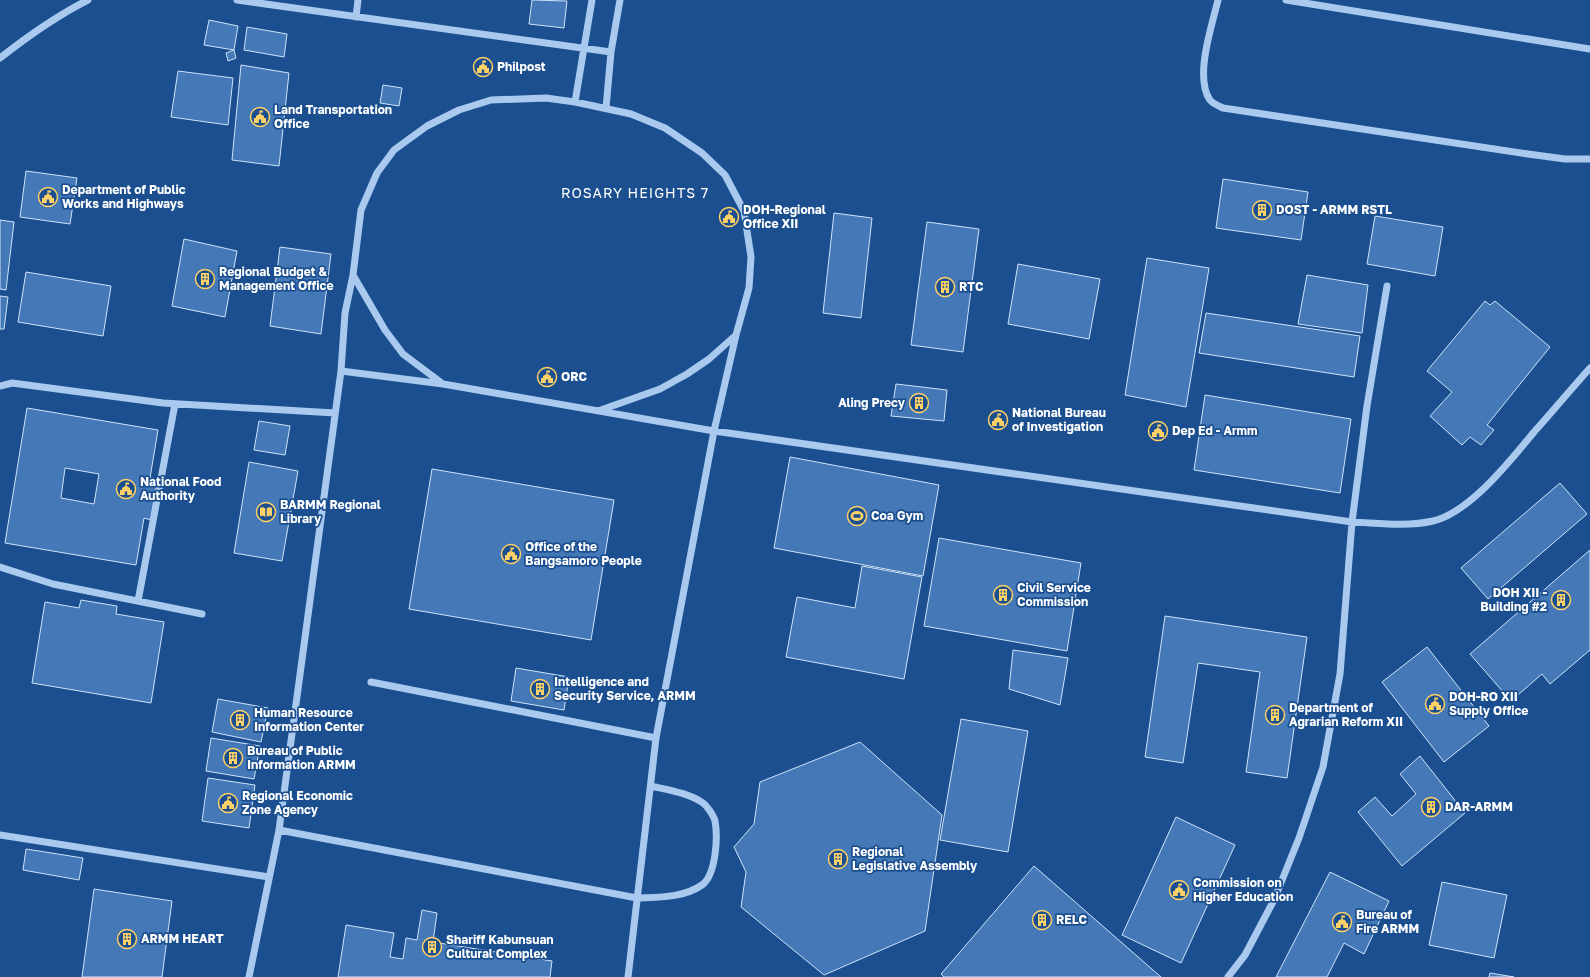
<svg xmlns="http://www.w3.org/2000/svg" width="1590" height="977" font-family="'Golos Text',sans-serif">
<rect width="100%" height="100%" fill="#1b4f8f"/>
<path fill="#4478b7" stroke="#cfe3fa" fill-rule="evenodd" d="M532,0L567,1L564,28L529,24Z
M209,20L238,26L234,50L204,45Z
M247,27L287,34L284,57L244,50Z
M234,50L236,58L228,61L226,53Z
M241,65L289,73L279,166L232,160Z
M178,71L233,78L228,125L171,117Z
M383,85L402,88L399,106L380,103Z
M26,171L77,178L70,224L20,217Z
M1223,179L1308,192L1301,240L1216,228Z
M834,213L872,218L861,318L823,313Z
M1375,216L1443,227L1435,276L1367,264Z
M0,220L14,222L6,290L0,289Z
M927,222L979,229L963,352L911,345Z
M184,239L237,251L225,317L172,306Z
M280,247L331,254L321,334L270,326Z
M1147,258L1209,268L1186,407L1125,395Z
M1018,264L1100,279L1089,339L1008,324Z
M26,272L111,286L103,336L18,322Z
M1307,275L1368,285L1362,333L1298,324Z
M0,296L8,297L4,329H0Z
M1485,301L1490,305L1495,301L1550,347L1487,425L1494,430L1481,445L1470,437L1462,445L1430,416L1452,392L1427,371Z
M1206,313L1360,336L1354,377L1199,353Z
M896,384L947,390L944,421L891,416Z
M1205,395L1351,419L1340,493L1194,470Z
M27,408L158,430L150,478L158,479L151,520L144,518L136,565L5,543ZM65,468L99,474L94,504L61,498Z
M259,421L290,426L285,455L254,450Z
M790,457L939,485L923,576L774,548Z
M249,462L298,471L282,561L234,553Z
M432,469L614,500L591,640L409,609Z
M1560,483L1587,514L1488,599L1461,568Z
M939,538L1081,563L1067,651L924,626Z
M1590,550V650L1550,684L1542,674L1511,701L1470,654Z
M862,566L922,577L904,679L786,657L797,597L855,608Z
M81,600L117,606L116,614L164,622L151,703L32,683L45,602L79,608Z
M1165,616L1307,637L1287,778L1246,772L1260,672L1198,663L1183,763L1145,757Z
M1427,647L1489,726L1444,762L1382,682Z
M1013,650L1068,658L1060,705L1009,689Z
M516,668L569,677L564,710L511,701Z
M218,699L268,708L261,742L212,732Z
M961,719L1028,731L1008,852L940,840Z
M211,738L260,746L254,779L206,771Z
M860,742L942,815L925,931L824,975L741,907L746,872L734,847L754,824L760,782Z
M1420,756L1465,813L1402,866L1358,812L1375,797L1392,816L1416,794L1400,774Z
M208,778L255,785L249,828L202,821Z
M1176,817L1235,845L1181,963L1122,935Z
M26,849L83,858L79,880L23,870Z
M1034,866L1161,977H944L941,974Z
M1330,872L1389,901L1364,954L1344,943L1327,977H1276Z
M1442,882L1507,895L1494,958L1429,945Z
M94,889L172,901L162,977H82Z
M422,910L437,913L433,942L552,961L550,977H338L346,925L394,933L390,957L403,959L406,938L417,940Z
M1490,973L1514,977H1489Z"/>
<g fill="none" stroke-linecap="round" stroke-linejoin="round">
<path stroke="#a9c9ee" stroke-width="7" d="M237,0L611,52
M1218,0C1212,26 1194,77 1210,100C1213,104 1219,106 1223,108L1528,154L1565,159H1590
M1286,0L1590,49
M356,17L358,0
M0,58C28,36 56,16 88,0
M575,102L592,0
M606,108L611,52L620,0
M341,371L443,384L714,431L1352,522C1378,523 1407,527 1433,521C1469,513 1511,460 1534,432C1553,411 1571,389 1590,368
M443,384L403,354L385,330L353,275L361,210L377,173L394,150L427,126L459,110L491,100L546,98L575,102L631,114L665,128L702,153L725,175L744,211L751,257L749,288L736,335L709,359L687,374L660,389L598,411
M0,386L12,383L163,403L335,413
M0,567L53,584L202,614
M138,601L175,404
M371,682L656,738
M279,830L637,898C659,897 683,898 702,885C716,875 718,837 715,821C714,816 707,806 703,803C689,793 668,790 651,786
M0,835L269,877
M249,977L279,830L341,371L345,313L353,275
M628,977L656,738L714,431L736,335
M1228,977L1245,955L1274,900L1299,838L1323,767L1340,674L1352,522L1367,406L1387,286"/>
</g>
<defs>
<g id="civic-ring" transform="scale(1)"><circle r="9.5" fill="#1b4f8f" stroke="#ffd166" stroke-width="1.5"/><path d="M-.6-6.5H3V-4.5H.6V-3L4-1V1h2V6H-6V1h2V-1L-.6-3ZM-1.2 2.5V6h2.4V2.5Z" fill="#ffd166"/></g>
<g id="building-ring" transform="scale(1)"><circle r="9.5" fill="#1b4f8f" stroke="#ffd166" stroke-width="1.5"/><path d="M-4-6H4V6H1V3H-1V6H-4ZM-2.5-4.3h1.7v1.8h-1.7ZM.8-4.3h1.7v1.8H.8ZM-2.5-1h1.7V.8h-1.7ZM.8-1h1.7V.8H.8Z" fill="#ffd166"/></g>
<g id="library-ring" transform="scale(1)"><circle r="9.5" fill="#1b4f8f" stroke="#ffd166" stroke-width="1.5"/><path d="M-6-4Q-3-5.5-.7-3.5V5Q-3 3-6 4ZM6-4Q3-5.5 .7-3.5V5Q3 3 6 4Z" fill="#ffd166"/></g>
<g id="stadium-ring" transform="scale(1)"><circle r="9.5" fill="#1b4f8f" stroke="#ffd166" stroke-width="1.5"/><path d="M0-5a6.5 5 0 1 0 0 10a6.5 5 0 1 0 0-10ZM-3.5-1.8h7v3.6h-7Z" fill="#ffd166"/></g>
</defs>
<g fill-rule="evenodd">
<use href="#civic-ring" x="483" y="67"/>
<use href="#civic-ring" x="260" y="117"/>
<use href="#civic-ring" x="48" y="197"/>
<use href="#building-ring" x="1262" y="210"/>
<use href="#civic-ring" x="729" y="217"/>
<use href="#building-ring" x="205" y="279"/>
<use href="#building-ring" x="945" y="287"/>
<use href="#civic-ring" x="547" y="377"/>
<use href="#building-ring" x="919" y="403"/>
<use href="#civic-ring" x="998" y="420"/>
<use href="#civic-ring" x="1158" y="431"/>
<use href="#civic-ring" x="126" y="489"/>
<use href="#library-ring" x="266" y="512"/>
<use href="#stadium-ring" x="857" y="516"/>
<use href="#civic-ring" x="511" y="554"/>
<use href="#building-ring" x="1003" y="595"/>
<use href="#building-ring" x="1561" y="600"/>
<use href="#building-ring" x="540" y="689"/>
<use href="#civic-ring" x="1435" y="704"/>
<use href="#building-ring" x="1275" y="715"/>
<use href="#building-ring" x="240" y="720"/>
<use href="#building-ring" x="233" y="758"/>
<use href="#civic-ring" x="228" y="803"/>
<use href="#building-ring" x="1431" y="807"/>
<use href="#building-ring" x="838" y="859"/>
<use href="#civic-ring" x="1179" y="890"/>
<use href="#building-ring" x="1042" y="920"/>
<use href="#civic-ring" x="1342" y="922"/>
<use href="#building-ring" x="127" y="939"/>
<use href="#building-ring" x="432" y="947"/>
</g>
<g text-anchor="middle" stroke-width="3.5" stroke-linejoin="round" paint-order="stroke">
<g font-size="12" font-weight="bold" fill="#fff" stroke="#1b4f8f" text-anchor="start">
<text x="497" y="71">Philpost</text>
<text x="274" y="114">Land Transportation<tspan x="274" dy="14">Office</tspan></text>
<text x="62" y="194">Department of Public<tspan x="62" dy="14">Works and Highways</tspan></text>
<text x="743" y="214">DOH-Regional<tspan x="743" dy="14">Office XII</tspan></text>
<text x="1276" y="214">DOST - ARMM RSTL</text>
<text x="219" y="276">Regional Budget &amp;<tspan x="219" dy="14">Management Office</tspan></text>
<text x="959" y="291">RTC</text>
<text x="561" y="381">ORC</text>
<text x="905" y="407" text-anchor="end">Aling Precy</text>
<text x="1012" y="417">National Bureau<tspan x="1012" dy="14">of Investigation</tspan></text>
<text x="1172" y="435">Dep Ed - Armm</text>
<text x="140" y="486">National Food<tspan x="140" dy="14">Authority</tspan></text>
<text x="280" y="509">BARMM Regional<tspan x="280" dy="14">Library</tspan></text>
<text x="871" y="520">Coa Gym</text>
<text x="525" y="551">Office of the<tspan x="525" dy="14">Bangsamoro People</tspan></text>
<text x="1017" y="592">Civil Service<tspan x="1017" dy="14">Commission</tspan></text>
<text x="1547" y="597" text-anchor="end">DOH XII -<tspan x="1547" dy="14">Building #2</tspan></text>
<text x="554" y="686">Intelligence and<tspan x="554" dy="14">Security Service, ARMM</tspan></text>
<text x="1449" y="701">DOH-RO XII<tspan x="1449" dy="14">Supply Office</tspan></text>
<text x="1289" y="712">Department of<tspan x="1289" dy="14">Agrarian Reform XII</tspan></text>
<text x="254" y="717">Human Resource<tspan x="254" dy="14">Information Center</tspan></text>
<text x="247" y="755">Bureau of Public<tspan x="247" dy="14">Information ARMM</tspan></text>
<text x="242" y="800">Regional Economic<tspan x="242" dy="14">Zone Agency</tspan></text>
<text x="1445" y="811">DAR-ARMM</text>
<text x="852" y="856">Regional<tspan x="852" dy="14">Legislative Assembly</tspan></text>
<text x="1193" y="887">Commission on<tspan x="1193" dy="14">Higher Education</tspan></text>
<text x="1356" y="919">Bureau of<tspan x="1356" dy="14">Fire ARMM</tspan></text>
<text x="1056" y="924">RELC</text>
<text x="141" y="943">ARMM HEART</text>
<text x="446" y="944">Shariff Kabunsuan<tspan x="446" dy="14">Cultural Complex</tspan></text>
</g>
<g font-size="14" letter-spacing="1" fill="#fff" stroke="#1b4f8f">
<text x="635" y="198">ROSARY HEIGHTS 7</text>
</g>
</g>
</svg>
